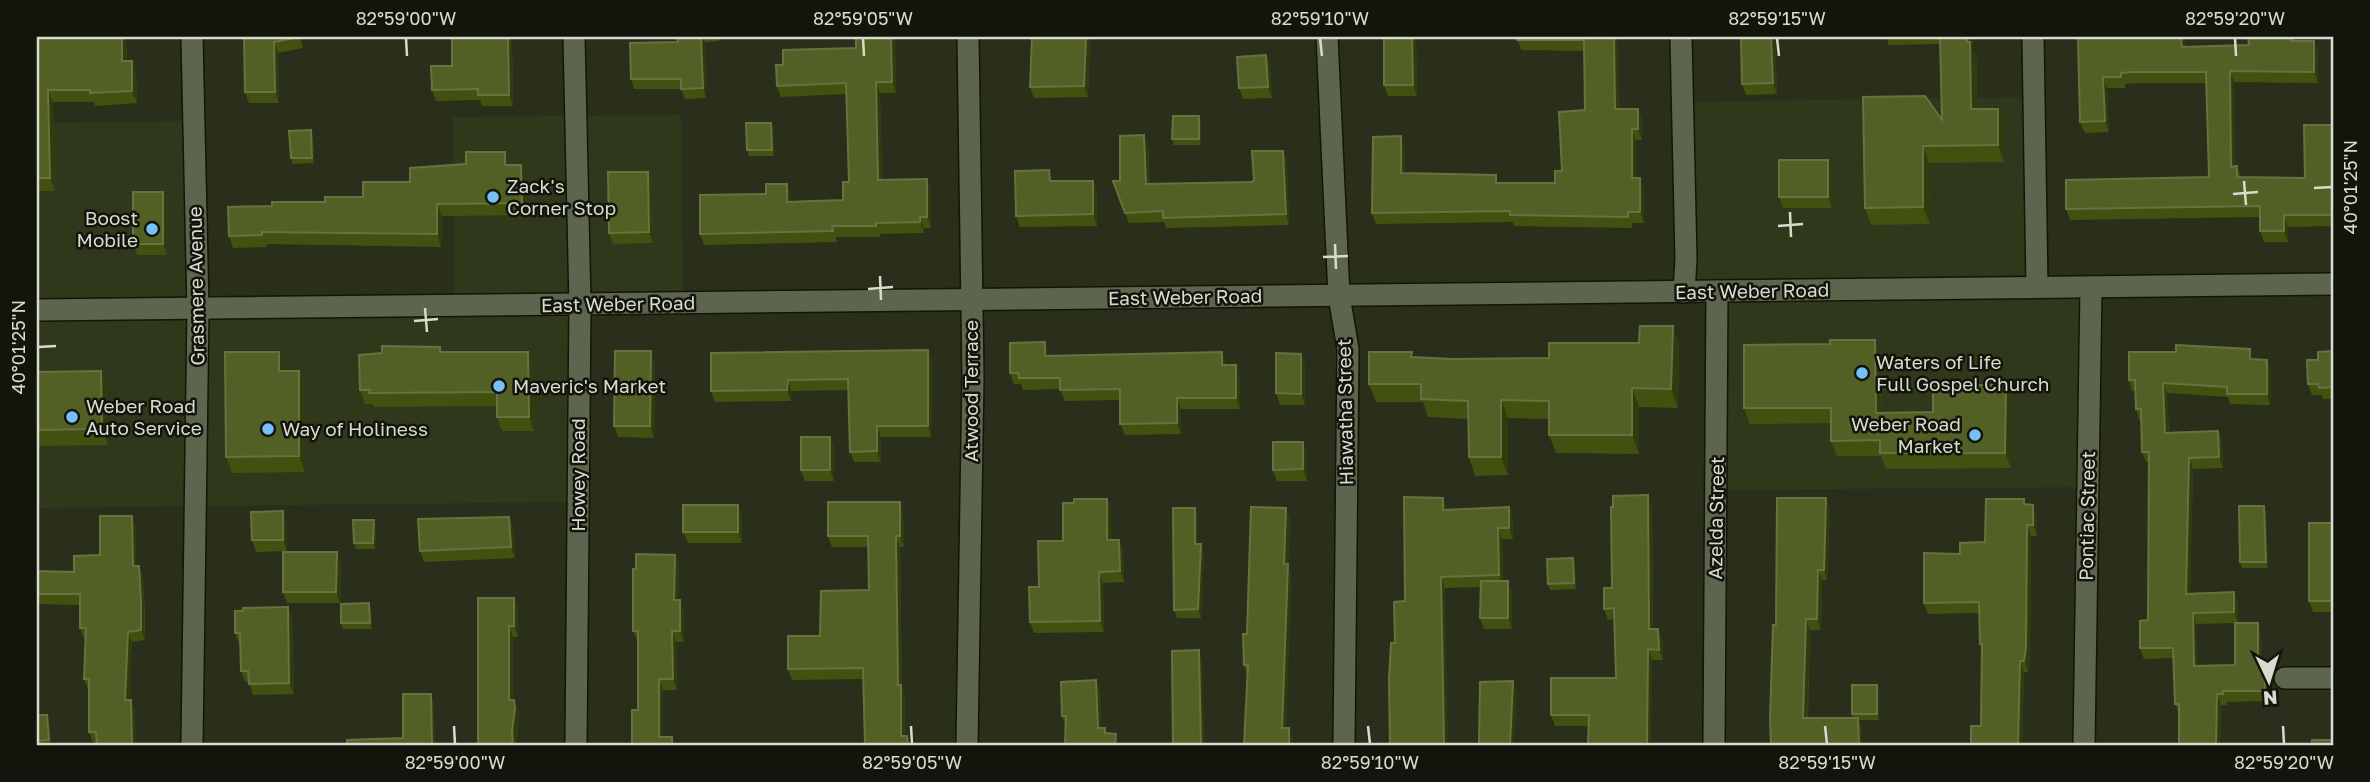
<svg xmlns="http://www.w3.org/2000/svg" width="2370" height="782" font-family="'Golos Text',sans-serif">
<rect width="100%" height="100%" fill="#292f1a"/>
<path fill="#30381c" d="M2035,97L2038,284L2088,286L2087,487L1712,490L1717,293L1678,291L1679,102Z
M681,115L683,298L576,300L578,502L37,508V123L196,121L198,307L455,304L453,117Z"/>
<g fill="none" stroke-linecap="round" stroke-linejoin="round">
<g stroke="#111704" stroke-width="24">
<path id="street" d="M192,37L198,309L192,745
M574,37L580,304L576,745
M1327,37L1339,296L1348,349L1344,745
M1681,37L1686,259L1684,292
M2033,37L2037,287
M2285,678H2333
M967,745L973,377L968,37
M1714,745L1717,291
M2084,745L2091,287"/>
</g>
<g stroke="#111704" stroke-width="24">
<path id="secondary" d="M37,310L2333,284"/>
</g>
<use href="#street" stroke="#5d654e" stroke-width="21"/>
<use href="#secondary" stroke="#5d654e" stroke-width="21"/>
</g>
<path fill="#425010" d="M37,37H126L127,61H132L136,74L137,103L95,106L94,102H53L55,191H37Z
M244,37H302L303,48L278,53L279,103H249L245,92Z
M452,37H512L513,106H482L480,100L436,101L432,90L452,66Z
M677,37H719V41L705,42L706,98L685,99L681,89H634L631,79L678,42Z
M895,37L896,93H880L882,179L931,190V228H924V233L880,234V237H836L837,242L704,245L700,234L791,195V201L843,200L849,182L847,94L781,97L777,86L783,65L856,48Z
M1032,37H1117H1090L1088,97L1034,98L1030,87Z
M1416,37L1417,96H1388L1384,85Z
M1517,37H1617L1619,109H1638L1642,120V140H1636V178L1644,189V223H1632V228L1514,226L1513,222L1376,224L1372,213L1401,136L1405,147V173L1499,183H1555L1562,171L1585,110L1584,51L1521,50Z
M1775,37L1777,94L1746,95L1742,84Z
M1886,37H1973V50L1977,59V109L2004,126V162L1929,163L1930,224L1871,225L1865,208L1942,120L1940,44L1889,45Z
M2078,37H2184L2185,47L2249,45L2248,37H2295V41H2314L2318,52V83L2234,82L2235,167L2237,166L2241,177L2305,178L2333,125V226L2288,227V242H2264L2260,231V217L2070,220L2066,209L2209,177L2206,83H2136L2125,84V88H2107L2109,132L2085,133L2080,122Z
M1266,55L1270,66L1272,98L1243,99L1239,88Z
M1199,116L1201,122V145H1174L1172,139Z
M773,128L774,156H749L747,150Z
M313,136L314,163L293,164L291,158Z
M1148,145L1150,184L1252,182L1283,151L1287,161L1289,225L1166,228L1164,222L1129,223L1113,181H1120Z
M1828,160L1832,172V208H1783L1779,197Z
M510,165L526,177V215L442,216L441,247L266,244L267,247L233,248L229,236L272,206L325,202L363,197L410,182Z
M648,172L652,183L653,243L613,244L609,233Z
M1093,181L1097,192V226L1020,227L1016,216Z
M167,203V255H137L133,244Z
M1875,340L1881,355L1882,413L1933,412L2011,401V468L1886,469L1881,456H1837L1831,441V423L1750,424L1744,408L1830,344Z
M1045,342L1049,356L1226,363V365L1240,377V409H1181V434L1125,435L1120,424V400L1065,401L1060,389L1023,390L1021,384H1014L1010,373Z
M1679,345L1678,408L1639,407V454L1556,453L1549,435V419L1508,418V475L1475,476L1469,457L1468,419L1428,417L1423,402H1376L1369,384L1413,357L1453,359L1549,358Z
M2333,351V399H2323L2321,395H2312L2308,384L2318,360Z
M279,352L285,371H299L305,387V472L232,473L226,457Z
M442,352H528L534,366V431H502L497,417V406L374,407L373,404H365L360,390Z
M711,353L932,360L931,437H881V462H854L850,452L848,390L791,391V401L715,402L711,391Z
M1301,354L1305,365V405H1280L1276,393Z
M2254,360H2267L2271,370L2270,405L2230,404L2228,397L2167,393L2169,432L2218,431L2222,442L2223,468L2193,469L2190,593L2234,592L2238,602V623L2196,624L2197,666L2235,665L2261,633L2262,664L2268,675V701L2227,702V705H2221L2220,745H2179V714L2175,704L2173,658L2144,659L2140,648L2148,620L2149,462H2146L2142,452L2141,420H2139L2136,409V391H2132L2129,380Z
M655,362L654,438L618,437L614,426Z
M101,371L106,387L108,445L37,446V372Z
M830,437L834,448V481H805L801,470Z
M1307,454V481H1277L1273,470Z
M1443,498L1447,510L1509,507L1513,518V539H1502L1503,581L1512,592V629H1484L1480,618L1481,587L1445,588L1395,643L1405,601Z
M1107,499L1111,510V540L1123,551L1124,582L1103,583L1104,632L1034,633L1030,622L1039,587L1063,541L1074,503Z
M900,502L903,513L904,547H900L902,688L905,696V736L863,679L792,680L788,669L820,636L869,590L868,547H832L828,536Z
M2026,504L2037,515V536H2031L2030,658L2028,672H2024L2022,745H1971L1981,726L1982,650L1980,644L1979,613L1928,614L1924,603L1960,554L1985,542Z
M1652,506L1653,629L1662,640L1663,660H1652L1589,726H1555L1551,715L1616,678L1614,619L1608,620L1604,609Z
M2264,506L2266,512L2268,568H2242L2240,562Z
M1195,508L1198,516V544L1204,552L1201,618H1177L1174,610Z
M1830,509L1827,580H1822L1821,630H1810L1808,718H1853L1852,714L1879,691V720H1859L1862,729L1771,745L1776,625Z
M132,516L136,527V566H139L143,577L145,613V640L132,642L129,700H131L135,711L97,743H93L89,732V689H88L84,679L85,639H84L80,628V605L37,604V571L74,572L100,555Z
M742,516V543H688L683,532Z
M509,517L513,528L515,558L424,562L420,551Z
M1290,518L1288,566L1291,574L1286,728L1293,738V745H1244L1247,675L1244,665L1247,634Z
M287,522V551L256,552L252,540Z
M2333,523V612H2313L2309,601Z
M376,526L375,549H356L354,543Z
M337,552L341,563L340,603H287L283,592Z
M675,555L679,566L678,600H680L684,612V642H676L677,690H663L632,745L638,710V642L633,631L636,569Z
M1573,558L1575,564L1576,589L1550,590L1548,584Z
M514,598L518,609V637H513V700L518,711L519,719L516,745H478Z
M288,607L292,618L294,694L253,695L249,682H245L241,671L240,644H239L235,633Z
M371,609L372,629H343L341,623Z
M1096,680L1100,692L1101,728H1105L1107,734L1120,745L1066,727L1062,716Z
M37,715H47L49,721L51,745H37Z"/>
<path fill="#313c0c" d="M122,37H126L127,74L122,61Z
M299,37H302L303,48Z
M508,37H512L513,106L509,95Z
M701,37H703L705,42L706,98L703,88Z
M891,37H895L896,93L892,82Z
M1086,37H1090L1088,97L1084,86Z
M1412,37H1416L1417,96L1413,85Z
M1614,37H1617L1619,120L1615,109Z
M1771,37H1775L1777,94L1773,83Z
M1967,37H1973V50L1977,59V126L1971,109Z
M2181,37H2184L2186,58L2182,47Z
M2314,41L2318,52V83L2314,72Z
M274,42L278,53L279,103L275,92Z
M1266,55L1270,66L1272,98L1268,87Z
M132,61L136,74L137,103L132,91Z
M2230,71L2234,82L2235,178L2231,167Z
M2103,77L2107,88L2109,132L2105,121Z
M876,82L880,93L882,190L878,180Z
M48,90L53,102L55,191L50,178Z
M1638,109L1642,120V140L1638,129Z
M1998,109L2004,126V162L1998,145Z
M1199,116L1201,122V145L1199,139Z
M771,123L773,128L774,156L772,150Z
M1632,129L1636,140V189L1632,178Z
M311,130L313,136L314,163L312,158Z
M1144,135L1148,145L1150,194L1146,184Z
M1401,136L1405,147V184L1401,173Z
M1923,146L1929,163L1930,224L1923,207Z
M1283,151L1287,161L1289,225L1286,214Z
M505,152L510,164L505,165Z
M1828,160L1832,172V208L1828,197Z
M521,165L526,177V215L522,203Z
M648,172L652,183L653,243L649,232Z
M1640,178L1644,189V223L1640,212Z
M927,179L931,190V228L927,217Z
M1093,181L1097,192V226L1093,214Z
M787,184L791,195V213L787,202Z
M163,192L167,203V255L163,244Z
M437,204L442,216L441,247L437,234Z
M2284,215L2288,227V242L2284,231Z
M920,217L924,228V233L920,222Z
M1673,326L1679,345L1678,408L1671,389Z
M1875,340L1881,355L1882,428L1876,413Z
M1045,342L1049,354V367L1045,356Z
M928,350L932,360L931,437L928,426Z
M651,351L655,362L654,438L650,426Z
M279,352L285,368V387L279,371Z
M528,352L534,366V431L529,417Z
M1222,352L1226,363V376L1222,365Z
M1301,354L1305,365V405L1301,394Z
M2267,360L2271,370L2270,405L2267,394Z
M1236,365L1240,377V409L1236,398Z
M101,371L106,387L108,445L102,429Z
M299,371L305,387V472L299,456Z
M788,380L791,391V401L787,390Z
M2163,383L2167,393L2169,443L2165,433Z
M2006,385L2011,401V468L2005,453Z
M1632,388L1639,407V454L1632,435Z
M1177,398L1181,409V434L1177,423Z
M1501,400L1508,418V475L1501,457Z
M877,426L881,437V462L877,451Z
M2218,431L2222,442L2223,468L2219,457Z
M830,437L834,448V481L830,470Z
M1303,442L1307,454V481L1303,469Z
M2189,458L2193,469L2190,604L2186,594Z
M1648,495L1652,506L1653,640L1649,629Z
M1443,498L1447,508V521L1443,510Z
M1826,498L1830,509L1827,580L1824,570Z
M1107,499L1111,510L1112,551L1107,540Z
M900,502L903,513L904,547L900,536Z
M738,505L742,516V543L738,532Z
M2033,505L2037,515V536L2033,525Z
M2264,506L2266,512L2268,568L2266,562Z
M1509,507L1513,518V539L1509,528Z
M1195,508L1198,516V552L1195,544Z
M1286,508L1290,518L1288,566L1291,574L1286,738L1282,728Z
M283,511L287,522V551L283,540Z
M132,516L136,527V577L133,566Z
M509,517L513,528L515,558L511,547Z
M374,520L376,526L375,549L373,543Z
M2027,525L2031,536L2030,658L2028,672L2024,661Z
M1498,528L1502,539L1503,586L1499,575Z
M896,536L900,547L902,688L905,696V745L901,736L898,685Z
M1119,540L1123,551L1124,582L1120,571Z
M1201,544L1204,552L1201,618L1198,609Z
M337,552L341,563L340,603L336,592Z
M675,555L679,566L678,612L674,600Z
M1573,558L1575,564L1576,589L1574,583Z
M139,566L143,577L145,640L141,630Z
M1818,570L1822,580L1821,630L1817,619Z
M1099,572L1103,583L1104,632L1100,621Z
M1441,577L1445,588L1448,745H1444Z
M1508,581L1512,592V629L1508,618Z
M2234,592L2238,602V623L2234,612Z
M514,598L518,609V637L514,626Z
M680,600L684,612V642L680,631Z
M369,603L371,609L372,629L370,623Z
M288,607L292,618L294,694L289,683Z
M2193,613L2196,624L2197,677L2194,666Z
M1806,619L1810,630L1807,729L1803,718Z
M2258,623L2261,633L2262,675L2258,664Z
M509,626L513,637V711L509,700Z
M1658,629L1662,640L1663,660L1659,650Z
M672,631L676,642L677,690L673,679Z
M128,632L132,642L129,711L125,700Z
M1648,649L1652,660L1651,745H1647Z
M1199,650L1202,660L1205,745H1201Z
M2020,661L2024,672L2022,745H2018Z
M2264,664L2268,675V701L2265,691Z
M659,679L663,690V745L659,737Z
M1096,680L1100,692L1102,739L1098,728Z
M1513,681L1517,692L1514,745H1510Z
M1877,685L1879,691V720L1877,714Z
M431,694L434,702L435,745H432Z
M2217,694L2221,705L2220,745H2216Z
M131,700L135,711L136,745H132Z
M514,700L518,711L519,719L516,745H513Z
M47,715L49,721L51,745L49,740Z
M1858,718L1862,729V745H1859Z
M1289,728L1293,738V745H1289Z
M1116,734L1120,745H1115Z"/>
<path fill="#525f25" stroke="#677240" stroke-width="2" d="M37,37H122V61H132V91L90,93V90H48L50,178H37Z
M244,37H299L274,42L275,92H245Z
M452,37H508L509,95H478V89L432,90L431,66H452Z
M677,37H701L703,88L681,89V79H631L630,43L678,42Z
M856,37H891L892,82H876L878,180L927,179V217H920V222L876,223V226H832L833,231L700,234V195L766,194V184H787V202L843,200V182H849L846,83L777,86L776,65H783V50L856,48Z
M1032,37H1086L1084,86L1030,87Z
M1384,37H1412L1413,85H1384Z
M1517,37H1614L1615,109H1638V129H1632V178H1640V212H1628V217L1510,215V211L1372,213L1373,137L1401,136V173L1496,175V183H1555V171H1562L1559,112L1585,110L1584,40H1517Z
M1741,37H1771L1773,83L1742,84Z
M1940,37H1967V42H1970L1971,109H1998V145L1923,146V207L1865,208L1863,97L1925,96L1942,120Z
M2078,37H2181L2182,47L2249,45L2248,37H2291V41H2314V72L2230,71L2231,167L2237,166V177L2305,178L2304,125H2333V215H2284V231H2260V206L2066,209V180L2209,177L2206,72H2132L2121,73V77H2103L2105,121L2080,122Z
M1266,55L1268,87L1239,88L1237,57Z
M1173,116H1199V139H1172Z
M746,123H771L772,150H747Z
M311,130L312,158H291L289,131Z
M1144,135L1146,184L1252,182L1254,180L1252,151H1283L1286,214L1163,218V211L1125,213L1113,181H1120V136Z
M466,152H505V165H521L522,203L437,204V234L262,232V235L229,236L228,207L272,206V202H325V197H363V182H410V168L466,164Z
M1779,160H1828V197H1779Z
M1049,170L1050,181H1093V214L1016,216L1015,171Z
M608,172H648L649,232L609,233Z
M133,192H163V244H133Z
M1640,326H1673L1671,389L1632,388V435H1549V401L1501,400V457H1469L1468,401L1421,399V384H1369V352H1412L1411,357L1453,359L1549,358V343H1639Z
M1830,340H1875L1876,413L1933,412V385H2006L2005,453H1880V440L1831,441V408H1744V345L1830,344Z
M1045,342V356L1222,352V365H1236V398H1177V423L1120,424V389L1060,390V378H1019L1018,373H1010V343Z
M2176,345L2250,349V359L2267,360V394H2227V387L2163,383L2165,433L2218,431L2219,457L2189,458L2186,594L2234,592V612L2193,613L2194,666L2235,665V623H2258V664H2264L2265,691H2223V694H2217L2216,745H2179V704H2175L2173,648H2140V621L2148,620L2149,452H2142L2141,409H2136L2135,380H2129V352H2176Z
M382,346L440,347V352H528L529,417H497V392L369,393L370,390H360L359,355L382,353Z
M928,350V426H877V451L850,452L848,379L788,380L787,390L711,391V353Z
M615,351H651L650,426H614Z
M2333,351V387L2319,388L2318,384H2308L2307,360H2318V352Z
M225,352H279V371H299V456L226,457Z
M1276,353L1301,354V394L1276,393Z
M101,371L102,429L37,430V372Z
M801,437H830V470H801Z
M1273,442H1303V469L1273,470Z
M1648,495L1649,629H1658L1659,650L1648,649L1647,745H1588L1589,715H1551V678H1616L1614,608L1604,609V588H1612L1611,507H1613V496Z
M1404,497L1443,498V510L1509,507V528H1498L1499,575L1441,577L1444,745H1390L1389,679L1391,643H1395L1394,602L1405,601Z
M1777,498H1826L1824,570H1818L1817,619H1806L1803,718H1858L1859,745H1771L1770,719L1773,625H1776Z
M1074,499H1107V540H1119L1120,571L1099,572L1100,621L1030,622L1029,587H1039L1038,541H1063V503H1074Z
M1986,499H2024V504L2033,505V525H2027L2026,647L2024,661H2020L2018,745H1971V726H1981L1982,644H1980L1979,602L1924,603V553L1960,554V543L1985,542Z
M828,502H900V536H896L898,685H901V736H907L908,745H865L863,668L788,669V636H820L821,591L869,590L868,536H828Z
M683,505H738V532H683Z
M2239,506H2264L2266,562H2240Z
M1251,507L1286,508L1284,564H1288L1282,728H1289V745H1244L1248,665H1244L1243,634H1247Z
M1173,508H1195V544H1201L1198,609L1174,610Z
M283,511V540H252L251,512Z
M100,516H132L133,566H139L141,602V630L128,632L125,700H131L132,745H97L96,732H89V679H84L86,628H80V594H37V571L74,572V556L100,555Z
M509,517L511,547L420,551L418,519Z
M353,520H374L373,543H354Z
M2309,523H2333V601H2309Z
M283,552H337L336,592H283Z
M636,554L675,555L674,600H680V631H672L673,679H659V737H672V745H632V710H638V631H633V569H636Z
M1573,558L1574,583L1548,584L1547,559Z
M1481,581H1508V618H1480Z
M478,598H514V626H509V700H514L515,708L512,731L513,745H478Z
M369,603L370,623H341V604Z
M288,607L289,683L249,684L248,671H241L240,633H235V611H243V608Z
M1199,650L1201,745H1173L1172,651Z
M1096,680L1098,728H1105V733L1116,734L1115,745H1065L1066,716H1062L1061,682Z
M1513,681L1510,745H1479L1480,682Z
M1852,685H1877V714H1852Z
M403,694H431L432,745H347V740L403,738Z
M37,715H47L49,740L37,741Z
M2312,740H2333V745H2312Z
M246,744L286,745H246Z"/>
<path fill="none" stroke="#d8dccf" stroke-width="2.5" d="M406,38L407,56M863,38L864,56M1320,38L1322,56M1777,38L1779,56M2235,38L2236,56M2244,181L2246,205M2314,188L2332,187M2233,194L2258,192M1790,212L1791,237M1778,226L1803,224M1335,244L1336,269M1323,257L1348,256M880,276L881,300M868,289L893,287M425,308L427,332M414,321L438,319M38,347L56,346M454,726L455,744M911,726L912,744M1368,726L1370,744M1825,726L1827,744M2283,726L2284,744"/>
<g fill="#76c0f7" stroke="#13150c" stroke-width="2.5">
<circle cx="493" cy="197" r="7"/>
<circle cx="152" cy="229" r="7"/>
<circle cx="1862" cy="373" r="7"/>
<circle cx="499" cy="386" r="7"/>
<circle cx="72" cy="417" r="7"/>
<circle cx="268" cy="429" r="7"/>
<circle cx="1975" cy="435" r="7"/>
</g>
<g text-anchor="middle" stroke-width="5" stroke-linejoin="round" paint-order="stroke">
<g font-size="19" fill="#d8dccf" stroke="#13150c" text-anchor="start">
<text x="507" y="193">Zack's<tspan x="507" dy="22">Corner Stop</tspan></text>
<text x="138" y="225" text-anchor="end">Boost<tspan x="138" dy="22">Mobile</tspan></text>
<text x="1876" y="369">Waters of Life<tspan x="1876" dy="22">Full Gospel Church</tspan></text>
<text x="513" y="393">Maveric's Market</text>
<text x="86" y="413">Weber Road<tspan x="86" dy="22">Auto Service</tspan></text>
<text x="1961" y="431" text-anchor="end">Weber Road<tspan x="1961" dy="22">Market</tspan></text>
<text x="282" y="436">Way of Holiness</text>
</g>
<g font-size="19" fill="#d8dccf" stroke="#13150c">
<text transform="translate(196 286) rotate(-91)" y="7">Grasmere Avenue</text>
<text transform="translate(1752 291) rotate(-1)" y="7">East Weber Road</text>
<text transform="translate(1185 297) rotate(-1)" y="7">East Weber Road</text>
<text transform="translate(618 304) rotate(-1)" y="7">East Weber Road</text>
<text transform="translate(971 391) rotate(-90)" y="7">Atwood Terrace</text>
<text transform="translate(1345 412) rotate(-91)" y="7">Hiawatha Street</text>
<text transform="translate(578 475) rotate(-90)" y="7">Howey Road</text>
<text transform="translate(2087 516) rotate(-89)" y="7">Pontiac Street</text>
<text transform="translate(1716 518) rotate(-89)" y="7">Azelda Street</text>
</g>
</g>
<rect width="2370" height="782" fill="none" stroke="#13150c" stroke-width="77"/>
<g transform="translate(2269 681) rotate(176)" stroke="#13150c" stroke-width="5" paint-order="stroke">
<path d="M0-5L12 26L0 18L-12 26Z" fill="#d8dccf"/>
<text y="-10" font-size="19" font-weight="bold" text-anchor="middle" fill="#d8dccf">N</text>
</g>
<rect x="38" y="38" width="2294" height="706" fill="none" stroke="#d8dccf" stroke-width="2.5"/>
<g font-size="18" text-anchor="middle" fill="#d8dccf">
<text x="406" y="25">82°59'00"W</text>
<text x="863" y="25">82°59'05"W</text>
<text x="1320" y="25">82°59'10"W</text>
<text x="1777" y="25">82°59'15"W</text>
<text x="2235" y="25">82°59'20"W</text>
<text transform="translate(2351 187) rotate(-90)" y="6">40°01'25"N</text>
<text transform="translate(19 347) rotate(-90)" y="6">40°01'25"N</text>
<text x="455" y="769">82°59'00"W</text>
<text x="912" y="769">82°59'05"W</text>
<text x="1370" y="769">82°59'10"W</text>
<text x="1827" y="769">82°59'15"W</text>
<text x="2284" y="769">82°59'20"W</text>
</g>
</svg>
